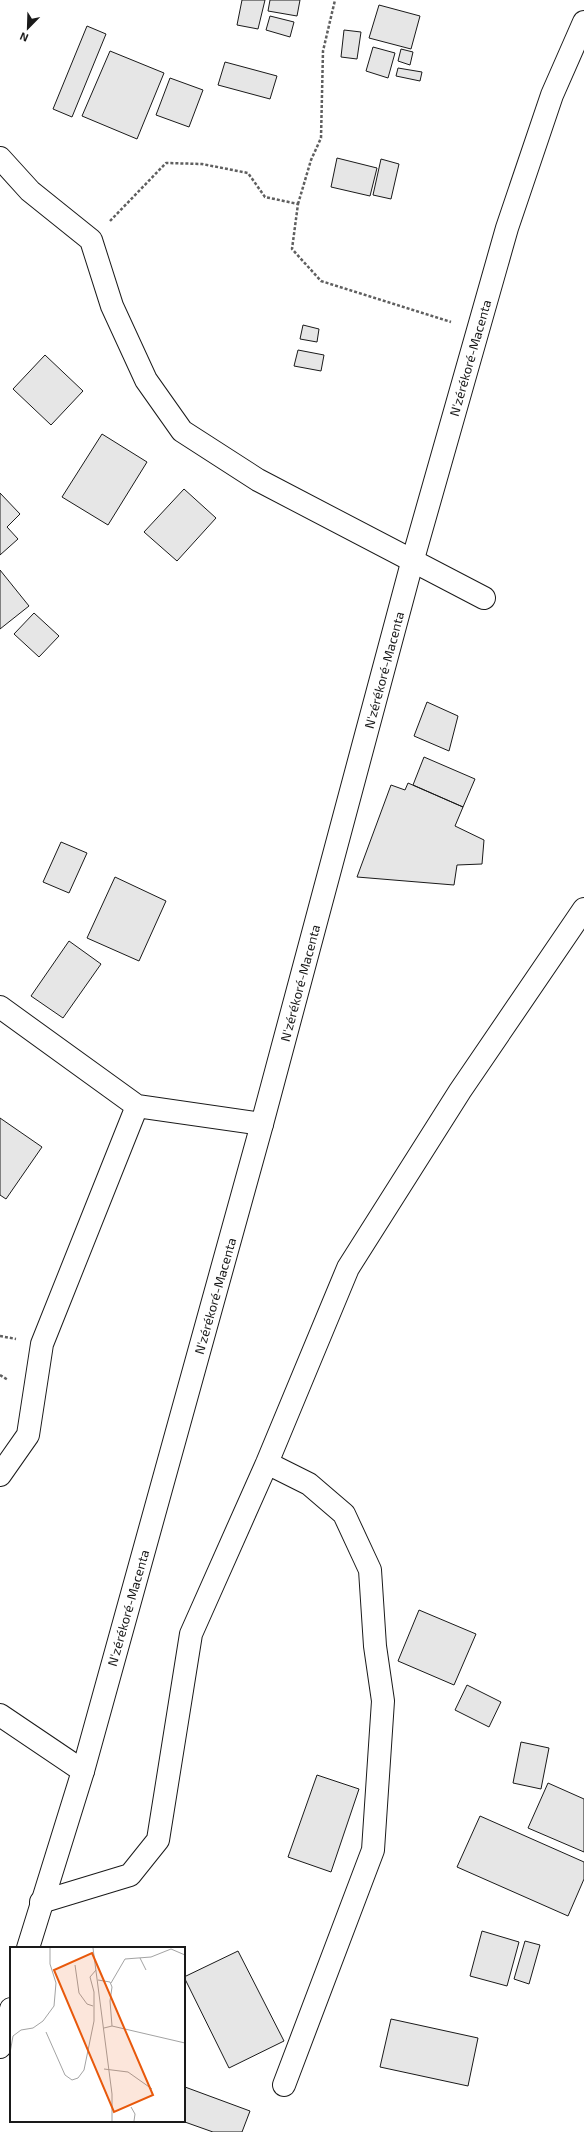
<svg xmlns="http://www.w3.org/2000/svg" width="584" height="2132" font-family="'Exo 2',sans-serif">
<rect width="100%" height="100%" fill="#fff"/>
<path fill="#e6e6e6" stroke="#1a1a1a" d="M242,0H265L258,29L237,25Z
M270,0H300L297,16L268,11Z
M379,5L420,16L411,49L369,38Z
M270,16L294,22L290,37L266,30Z
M87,26L106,34L72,117L53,109Z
M344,30L361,32L357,59L341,57Z
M373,47L395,53L388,78L366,71Z
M401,49L413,52L410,65L398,61Z
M110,51L164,73L137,139L82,116Z
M225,62L277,76L270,99L218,85Z
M398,68L422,72L420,81L396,76Z
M170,78L203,90L189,127L156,115Z
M337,158L377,168L370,196L331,187Z
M381,159L399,164L391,199L373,195Z
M303,325L319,329L317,342L300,339Z
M298,350L324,355L321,371L294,366Z
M45,355L83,391L51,425L13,389Z
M102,434L147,462L108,525L62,497Z
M184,489L216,518L177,561L144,532Z
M0,493L20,514L7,527L18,539L0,555Z
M0,570L29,606L0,629Z
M34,613L59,636L39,657L14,634Z
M427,702L458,716L449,751L414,736Z
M424,757L475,779L463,807L413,785Z
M408,783L463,807L455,826L484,840L482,864L457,865L454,885L357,877L391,785L405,790Z
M61,842L87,853L69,893L43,882Z
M115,877L166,901L139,961L87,938Z
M69,941L101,964L63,1018L31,996Z
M0,1118L42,1147L6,1199L0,1195Z
M419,1610L476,1634L454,1685L398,1661Z
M467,1685L501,1702L489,1727L455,1710Z
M521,1742L549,1748L541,1789L513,1783Z
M317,1775L359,1789L331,1872L288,1857Z
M548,1783L584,1799V1852L528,1828Z
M480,1816L584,1862V1879L568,1916L457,1867Z
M482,1931L519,1942L507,1986L470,1976Z
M525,1941L540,1945L529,1984L514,1979Z
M238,1951L284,2041L229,2068L184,1977Z
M391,2019L478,2038L468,2086L380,2067Z
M185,2087L250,2111L242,2132H213L182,2121H184Z"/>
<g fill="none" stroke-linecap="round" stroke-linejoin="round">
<g stroke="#1a1a1a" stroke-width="24">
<path id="street" d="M0,158L30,191L91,240L112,306L146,380L182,431L258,480L484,598
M0,1007L137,1106L262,1124
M267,1463L309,1484L344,1514L370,1570L375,1646L383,1701L373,1850L284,2085
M0,1475L28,1435L42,1344L137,1106
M0,1715L83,1771
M41,1902L130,1875L158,1840L191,1634L267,1463L348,1268L460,1091L584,909"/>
</g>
<g stroke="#1a1a1a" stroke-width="24">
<path id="highway" d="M28,1948L83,1771L262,1124L413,559L507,228L552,95L584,22
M0,2047L11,2009"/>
</g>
<path stroke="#5f5f5f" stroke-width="2.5" stroke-dasharray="3 2" stroke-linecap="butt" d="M298,204L311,160L321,138L323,51L335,0
M110,221L166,163L202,164L248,173L265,197L298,204L292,249L321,281L451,322
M0,1336L16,1339
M0,1375L8,1380"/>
<use href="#street" stroke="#fff" stroke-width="22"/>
<use href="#highway" stroke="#fff" stroke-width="22"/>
</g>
<g text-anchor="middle" stroke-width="3" stroke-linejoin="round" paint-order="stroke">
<g font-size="13" fill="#1a1a1a" stroke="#fff">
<text transform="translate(470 358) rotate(-74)" y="5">N'zérékoré-Macenta</text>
<text transform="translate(384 670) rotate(-75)" y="5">N'zérékoré-Macenta</text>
<text transform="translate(300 983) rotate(-75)" y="5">N'zérékoré-Macenta</text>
<text transform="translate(215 1296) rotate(-74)" y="5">N'zérékoré-Macenta</text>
<text transform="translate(128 1608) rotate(-74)" y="5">N'zérékoré-Macenta</text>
</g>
</g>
<g transform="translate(10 1947)">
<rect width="175" height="175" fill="#fff"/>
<path fill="none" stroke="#a3a3a3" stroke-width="1" d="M83,1L102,147V174M130,11L136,23M65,18L69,46L77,57L83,59M88,33L100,35L102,40L100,54L102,79M101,36L115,12L141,10L161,2L175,8M94,81L102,79L175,96M36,85L55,128L62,133L68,131L74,123L84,74V45L80,30L86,23M0,106L3,89L11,83L23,81L33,74L44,59L46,36L40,17V1M94,122L118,125L142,142M121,160L125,167L124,174"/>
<path fill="#e8590c" fill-opacity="0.15" stroke="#e8590c" stroke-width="2" d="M82,6L143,148L104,165L44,23Z"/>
<rect width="175" height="175" fill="none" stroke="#1a1a1a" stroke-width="2"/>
</g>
<g transform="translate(28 28) rotate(203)" stroke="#ffffff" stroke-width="3" paint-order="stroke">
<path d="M0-3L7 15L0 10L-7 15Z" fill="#1a1a1a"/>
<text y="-6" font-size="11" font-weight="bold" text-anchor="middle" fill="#1a1a1a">N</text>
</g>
</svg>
